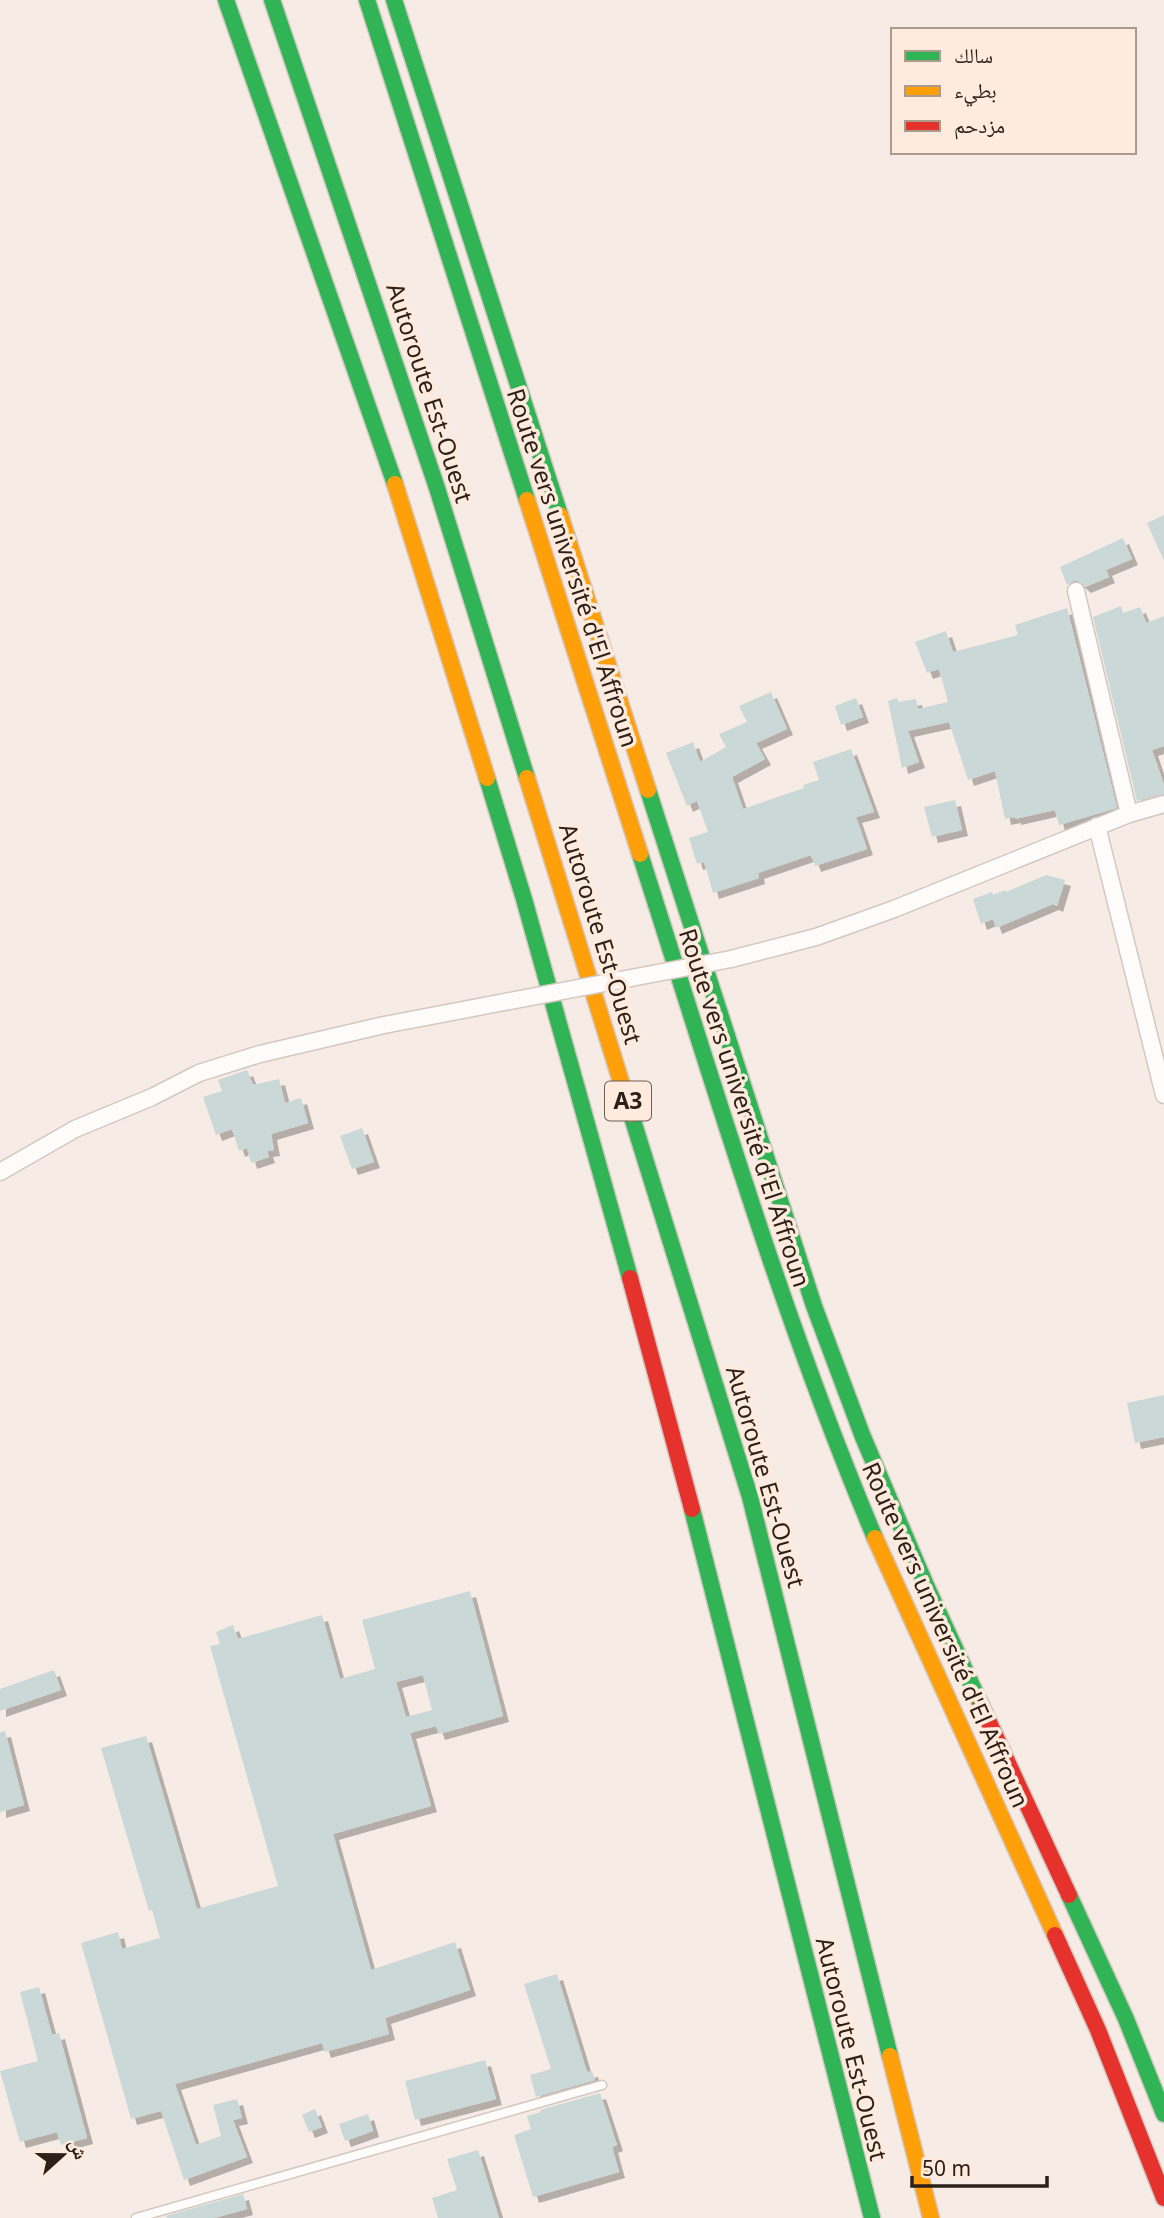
<svg xmlns="http://www.w3.org/2000/svg" width="1164" height="2218" font-family="'Noto Sans','Noto Naskh Arabic',sans-serif">
<defs>
<filter id="shadow"><feDropShadow dx="6" dy="6" stdDeviation="0" flood-color="#0004"/></filter>
</defs>
<rect width="100%" height="100%" fill="#f7ece5"/>
<path fill="#cbd8d8" fill-rule="evenodd" filter="url(#shadow)" d="M1164,515V561L1147,523Z
M1123,538L1132,559L1106,570L1109,577L1085,587L1078,581H1073L1067,585L1060,567Z
M1121,606L1123,613L1140,607L1146,623L1164,616V746L1152,750L1164,785V794L1137,801L1093,617Z
M1067,608L1117,808L1059,825L1055,810L1015,819V817L1005,819L995,771L968,780L949,722L908,731L919,762L902,768L888,701L897,698L898,702L916,699L918,709L948,702L939,669L927,673L915,642L946,631L953,652L1018,635L1015,625Z
M771,692L787,729L756,743L765,759L732,777L743,809L804,788L803,785L819,780L813,762L851,749L874,812L856,817L867,849L815,866L811,855L758,873L759,878L713,893L704,862L697,864L689,838L708,832L697,801L687,806L666,753L693,742L700,762L726,747L719,734L747,722L739,706Z
M856,698L863,717L841,725L835,706Z
M955,800L962,830L932,837L924,807Z
M1046,875L1065,880L1057,906L1053,904L996,928L993,919L981,924L973,899L992,892L993,895L1006,890V892Z
M247,1070L253,1085L279,1079L285,1103L301,1098L308,1123L271,1134L274,1150L267,1151L269,1157L251,1163L247,1148L239,1151L232,1129L216,1135L203,1097L222,1091L218,1080Z
M362,1128L374,1162L352,1169L340,1136Z
M1164,1395V1437L1135,1443L1127,1403Z
M470,1591L503,1716L439,1734L436,1726L410,1733L431,1806L333,1834L371,1970L455,1942L470,1990L385,2018L389,2034L325,2052L322,2043L175,2084L196,2145L221,2136L213,2105L237,2099L242,2118L233,2120L247,2157L184,2180L161,2111L131,2119L81,1943L118,1932L122,1949L160,1938L152,1910L149,1911L101,1748L146,1736L197,1909L278,1886L210,1646L220,1644L216,1632L233,1625L238,1639L322,1615L340,1679L375,1669L362,1620ZM423,1675L432,1710L406,1717L396,1682Z
M54,1670L61,1690L0,1711V1689Z
M5,1731L24,1805L0,1812V1732Z
M557,1974L587,2072L592,2071L595,2080L536,2097L530,2075L551,2069L524,1984Z
M39,1987L52,2035L59,2033L87,2138L61,2145L57,2132L20,2142L0,2071L38,2061L20,1992Z
M485,2060L496,2099L415,2120L405,2081Z
M600,2093L617,2145L612,2147L619,2172L533,2197L514,2135L531,2129L527,2116L541,2112L540,2110Z
M315,2109L322,2127L309,2132L302,2115Z
M368,2114L373,2131L345,2141L339,2124Z
M478,2150L499,2218H438L432,2198L457,2190L447,2159Z
M243,2194L247,2209L214,2218H167L166,2216Z"/>
<g fill="none" stroke-linecap="round" stroke-linejoin="round">
<g stroke="#d3c8c1" stroke-width="11">
<path id="lane" d="M136,2218L602,2085"/>
</g>
<g stroke="#d3c8c1" stroke-width="19">
<path id="street" d="M1076,591L1129,814
M1097,826L1164,1095
M731,959L816,937L894,909L1129,814L1164,804
M0,1172L75,1129L152,1097L199,1073L260,1054L384,1025L494,1004"/>
</g>
<g stroke="#d3c8c1" stroke-width="19">
<path id="fast" d="M226,0L395,484
M272,0L437,488L527,778
M367,0L527,500
M394,0L560,515
M487,778L524,899L630,1278
M648,790L814,1306L863,1437L925,1583L981,1705
M640,854C714,1084 781,1315 875,1538
M631,1114L750,1497L890,2056
M692,1509L872,2218
M1069,1895L1126,2019L1164,2114"/>
</g>
<g stroke="#d3c8c1" stroke-width="19">
<path id="slow" d="M395,484L487,778
M527,500L640,854
M560,515L648,790
M527,778L631,1114
M875,1538L1055,1935
M890,2056L931,2218"/>
</g>
<g stroke="#d3c8c1" stroke-width="19">
<path id="jam" d="M630,1278L692,1509
M981,1705L1069,1895
M1055,1935L1098,2030L1164,2198"/>
</g>
<use href="#lane" stroke="#fefcfb" stroke-width="8"/>
<use href="#street" stroke="#fefcfb" stroke-width="16"/>
<use href="#fast" stroke="#30b455" stroke-width="16"/>
<use href="#slow" stroke="#ff9f0a" stroke-width="16"/>
<use href="#jam" stroke="#e5322d" stroke-width="16"/>
<g stroke="#d3c8c1" stroke-width="19" stroke-linecap="butt">
<path id="street-bridge" d="M494,1004L731,959"/>
</g>
<use href="#street-bridge" stroke="#fefcfb" stroke-width="16"/>
</g>
<g text-anchor="middle" stroke-width="7" stroke-linejoin="round" paint-order="stroke">
<rect fill="#ffebdd" stroke="#6b5d53" stroke-width="2" x="605" y="1081.5" width="46" height="39" rx="5"/>
<g font-size="23" font-weight="bold" fill="#2c2018">
<text x="628" y="1109">A3</text>
</g>
<g font-size="24" fill="#2c2018" stroke="#ffebdd">
<text transform="translate(429 393) rotate(72)" y="8">Autoroute Est-Ouest</text>
<text transform="translate(572 568) rotate(72)" y="8">Route vers université d'El Affroun</text>
<text transform="translate(600 934) rotate(73)" y="8">Autoroute Est-Ouest</text>
<text transform="translate(744 1108) rotate(72)" y="8">Route vers université d'El Affroun</text>
<text transform="translate(765 1477) rotate(74)" y="8">Autoroute Est-Ouest</text>
<text transform="translate(945 1635) rotate(66)" y="8">Route vers université d'El Affroun</text>
<text transform="translate(851 2049) rotate(76)" y="8">Autoroute Est-Ouest</text>
</g>
</g>
<rect x="891" y="28" width="245" height="126" fill="#ffebdd" stroke="#ab9a8e" stroke-width="2"/>
<rect x="905" y="51" width="35" height="10" fill="#30b455" stroke="#ab9a8e" stroke-width="2"/>
<text x="954" y="63" font-size="21" fill="#2c2018">سالك</text>
<rect x="905" y="86" width="35" height="10" fill="#ff9f0a" stroke="#ab9a8e" stroke-width="2"/>
<text x="954" y="98" font-size="21" fill="#2c2018">بطيء</text>
<rect x="905" y="121" width="35" height="10" fill="#e5322d" stroke="#ab9a8e" stroke-width="2"/>
<text x="954" y="133" font-size="21" fill="#2c2018">مزدحم</text>
<g transform="translate(63 2155) rotate(69)" stroke="#ffebdd" stroke-width="5" paint-order="stroke">
<path d="M0-5L12 26L0 18L-12 26Z" fill="#2c2018"/>
<text y="-10" font-size="19" font-weight="bold" text-anchor="middle" fill="#2c2018">ش</text>
</g>
<path d="M912 2176v10h135v-10" fill="none" stroke="#2c2018" stroke-width="3.5"/>
<text x="922" y="2176" font-size="21" fill="#2c2018" stroke="#ffebdd" stroke-width="5" paint-order="stroke">50 m</text>
</svg>
